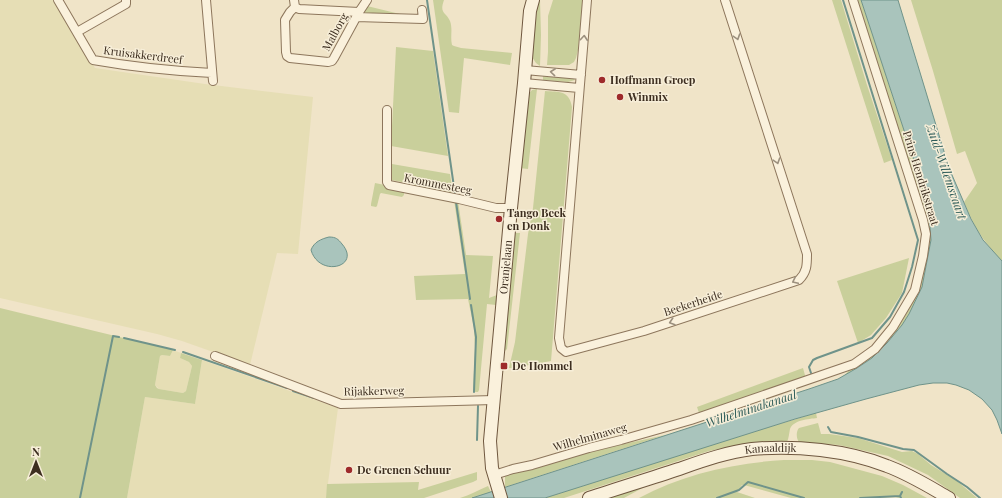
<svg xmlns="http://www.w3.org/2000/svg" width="1002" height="498" font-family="'Playfair Display',serif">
<rect width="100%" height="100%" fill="#f0e4c8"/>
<path fill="#e6deb5" d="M0,0H53L95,68L205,84L313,97L298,254L277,253L250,365L182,341L157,334L0,298Z
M173,350L181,353L180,358L189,362L192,366L186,391L183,393L159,389L155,385L160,356L162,355L170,356Z
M202,360L338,408L326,498H127L145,397L195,404Z"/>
<path fill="#c9cf9b" d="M433,0H444C439,14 446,12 450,21C453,29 450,37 452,45L454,46L461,48L512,53L510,65L464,58L459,113L449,112Z
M538,0H540L541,35L540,66L536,63L532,57Z
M553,0H583L578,50L576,58L574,62L569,65H547L548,52V16Z
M832,0H841L867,85L892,160L884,163L860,88Z
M854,0H861L928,203L931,240L922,287L909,314L902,325L879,352L872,358L844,376L849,370L856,365L870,357L888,341L902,321L912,304L918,291L927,249Z
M911,0H1002V261C984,243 973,225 964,202L977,183L965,151L957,154L933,71Z
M367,6L408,16L364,14Z
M396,47L433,51L448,156L391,146Z
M543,74L571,77L575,80L568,82L543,80Z
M537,89L528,169L519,168L527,96L532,90Z
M545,91C559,92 569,90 572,107L551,361L513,368H509L515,342L528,234L533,208Z
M392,164L450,174L453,193L392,180Z
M375,183L404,189V195L402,197L381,193L380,194L377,206L376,207L371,206V204Z
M454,200L458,201L466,255L493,256L489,298L497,295L496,305L487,304L479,390L478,392H473L475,348L474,328L468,299L416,300L414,276L465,274Z
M512,233H520L507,349L505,351L503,350Z
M909,258L902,293L886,318L871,335L858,343L837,281Z
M0,308L173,350L170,356L162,355L160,356L155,385L157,388L159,389L183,393L186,391L192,366L189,362L180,358L181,353L202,360L195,404L145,397L127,498H0Z
M803,368L806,379L699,413L697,407Z
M816,413L817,418C809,419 793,420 790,429C789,433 789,438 787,442L748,443L709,451L564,498H545L696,449Z
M818,423L821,434H829L858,438L902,452L912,451L918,454L931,465L957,481L977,498H960L928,475L888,456L839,445L799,442C796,438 796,431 799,428Z
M665,435L505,487V474L610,447Z
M784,460H812L830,462L882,476L903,485L927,498H899L896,497L871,498H791L744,485H742L737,492L755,498H639C683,474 734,463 784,460Z
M477,472V480L473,482L424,498H326L327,484L419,482L418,490Z
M659,479L624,498H605Z
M488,486L491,492L472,498H460C470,495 478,490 488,486Z"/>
<path fill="#a9c4bc" stroke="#6f938a" d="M861,0H898L949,168L971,219L983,240L1002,261V434L997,420L992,410L982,399L969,390L956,385L947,383H933L919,385L866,399L795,419L545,498H472L809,389L838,379L857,368L872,358L887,343L902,325L909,314L922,287L931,240L928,203Z
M329,237C336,237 338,239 342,244C362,267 319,278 311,250C314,242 321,239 329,237Z"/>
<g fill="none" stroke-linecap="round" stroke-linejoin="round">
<path stroke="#6f938a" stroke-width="2" d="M427,0L455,194
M456,202L470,299
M471,305L476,337L474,392
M124,338L175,350
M183,352L287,388
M811,373L809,367L813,360L817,358L872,338L890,317L904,292L912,267L918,240L843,0
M293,391L314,398
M828,427L831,432L858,437L903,449L914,450L947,474L967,487L980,498
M477,440L478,406
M80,498L113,336L119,337
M717,498L739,490L748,482L804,498
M860,498L900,496
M901,498L900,496L902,492"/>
<g stroke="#8d765c" stroke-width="10">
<path id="street" d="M58,0L93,60C133,67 172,71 212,73
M206,0L213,81
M294,0L295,7L290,12L285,20L286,52L287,56L290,58L328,62L332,61L334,58L359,12L367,0
M587,0L559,338L561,348L566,352L644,331L799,280C807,272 807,265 807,254L725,0
M295,7L299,9L359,12
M356,17L423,19L422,10
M77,32L126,4V0
M525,70L581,75
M524,83L579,88
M387,110V182L389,185L459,199L496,208H511
M215,356L341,404L494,400
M494,475L513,469L532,465L589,448L621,440L691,420L854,364L875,349L893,327L915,290L923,256L926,234L923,220L853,0"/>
</g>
<g stroke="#6f573f" stroke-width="14">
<g id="secondary">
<path id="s1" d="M501,498L492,468L490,441L511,208L524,83L530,11L533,0"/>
<path id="s2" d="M589,498C619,488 649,479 679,469C702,461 727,452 752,449C795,445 847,450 887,466C909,474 928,486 949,498"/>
</g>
</g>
<use href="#street" stroke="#faf1dc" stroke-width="8"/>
<use href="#secondary" stroke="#faf1dc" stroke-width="12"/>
</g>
<defs><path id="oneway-chevron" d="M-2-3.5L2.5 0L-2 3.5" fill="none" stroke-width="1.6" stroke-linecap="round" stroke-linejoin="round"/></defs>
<g stroke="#9c907e">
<use href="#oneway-chevron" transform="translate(737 37) rotate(72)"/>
<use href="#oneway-chevron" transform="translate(584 38) rotate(-85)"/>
<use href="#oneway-chevron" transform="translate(553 72) rotate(-174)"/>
<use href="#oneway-chevron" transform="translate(777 161) rotate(72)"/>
<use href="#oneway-chevron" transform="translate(795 281) rotate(155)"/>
<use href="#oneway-chevron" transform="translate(672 322) rotate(162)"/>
</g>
<g fill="#9e2a2b" stroke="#f7eed8" stroke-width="1.5">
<circle cx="602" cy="80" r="4"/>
<circle cx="620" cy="97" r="4"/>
<circle cx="499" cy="219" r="4"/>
<rect x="500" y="362" width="8" height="8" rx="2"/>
<circle cx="349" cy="470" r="4"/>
</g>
<g text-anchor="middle" stroke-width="3" stroke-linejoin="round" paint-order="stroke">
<g font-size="11" fill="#3d2e20" stroke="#f7eed8">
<text transform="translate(335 32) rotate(-61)" y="4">Malborg</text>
<text transform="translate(143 55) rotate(7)" y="4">Kruisakkerdreef</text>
<text transform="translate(921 178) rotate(73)" y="4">Prins Hendrikstraat</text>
<text transform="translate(438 184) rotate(11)" y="4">Krommesteeg</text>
<text dy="4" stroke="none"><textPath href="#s1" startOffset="233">Oranjelaan</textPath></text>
<text transform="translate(693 303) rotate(-18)" y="4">Beekerheide</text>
<text transform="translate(374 391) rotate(-1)" y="4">Rijakkerweg</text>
<text transform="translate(590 437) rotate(-16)" y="4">Wilhelminaweg</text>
<text dy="4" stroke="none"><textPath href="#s2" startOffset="189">Kanaaldijk</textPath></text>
</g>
<g font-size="11" font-weight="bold" fill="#3d2e20" stroke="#f7eed8" text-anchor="start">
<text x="610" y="84">Hoffmann Groep</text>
<text x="628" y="101">Winmix</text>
<text x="507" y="217">Tango Beek<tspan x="507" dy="13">en Donk</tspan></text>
<text x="512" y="370">De Hommel</text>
<text x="357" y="474">De Grenen Schuur</text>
</g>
<g font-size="12" font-style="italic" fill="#2f5d5a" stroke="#f7eed8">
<text transform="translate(946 172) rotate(71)" y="4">Zuid-Willemsvaart</text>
<text transform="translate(751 409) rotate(-18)" y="4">Wilhelminakanaal</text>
</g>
</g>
<g transform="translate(36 462)" stroke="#f7eed8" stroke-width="3" paint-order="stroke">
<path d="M0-3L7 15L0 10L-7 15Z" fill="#3d2e20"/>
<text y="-6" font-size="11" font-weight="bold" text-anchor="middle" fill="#3d2e20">N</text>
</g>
</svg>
